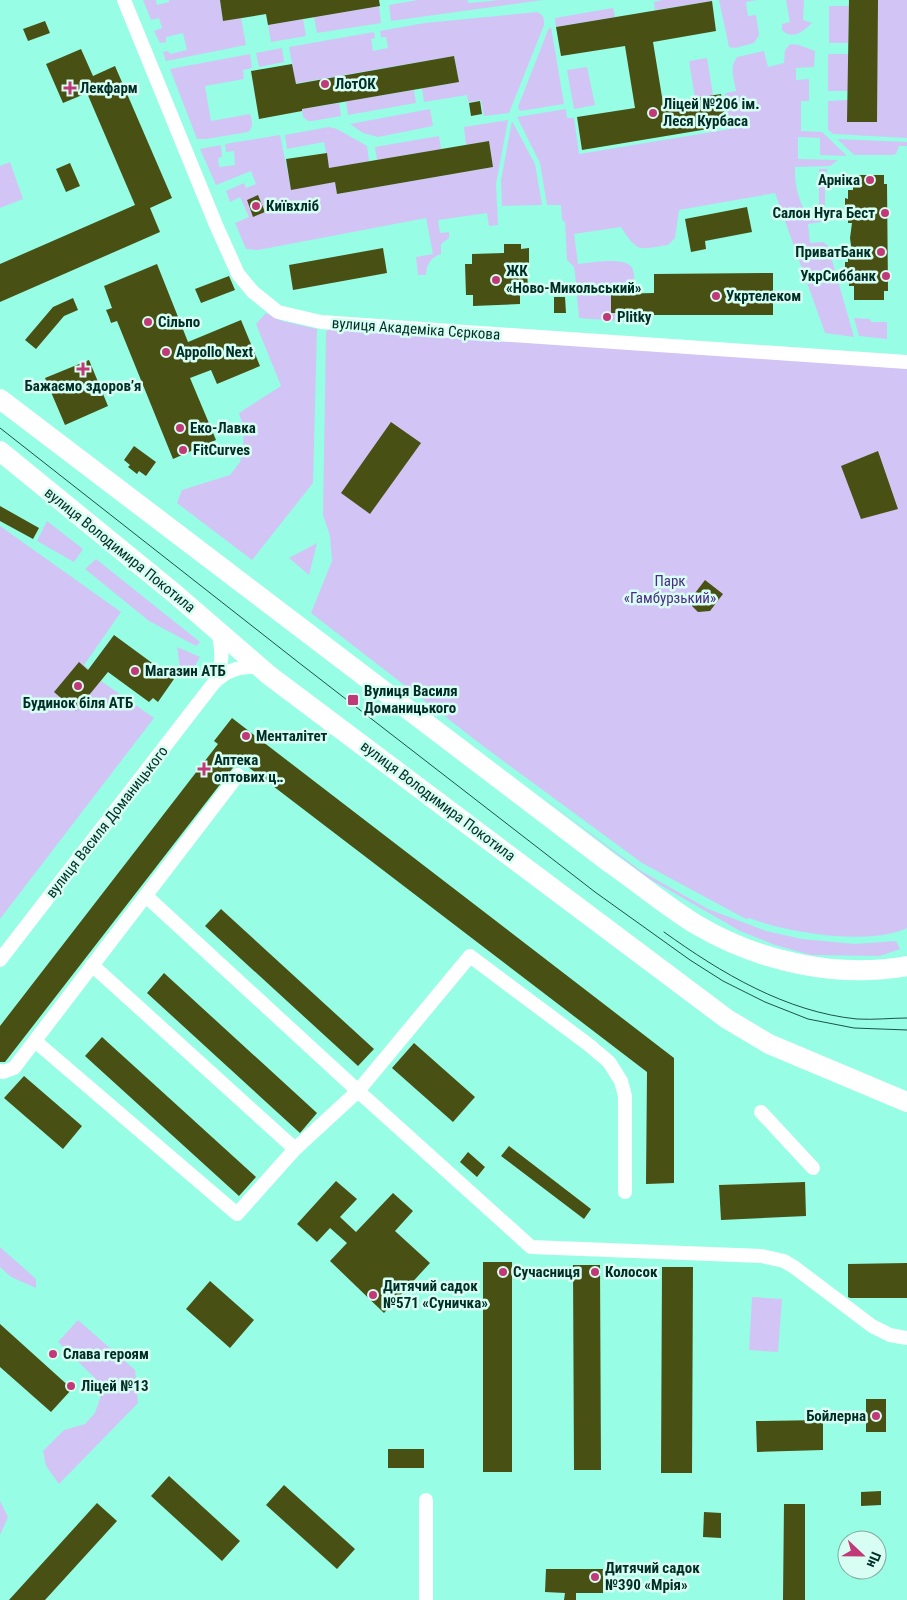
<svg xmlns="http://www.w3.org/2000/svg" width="907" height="1600" font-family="'Roboto Condensed',sans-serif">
<rect width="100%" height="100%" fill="#97fde5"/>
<path fill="#d2c5f5" d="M143,0H156L157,5L169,2V0H220L223,21L241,18L246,45L166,61L163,52L168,51L170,54L187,50L183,33L166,37V42L160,43L154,31L162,28L159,18L151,20Z
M418,0H467L469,3L500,0H543L391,21L389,5Z
M662,0H711L712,1L655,10L654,2Z
M719,0H758L746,2L748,16L756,15L759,35L754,43L735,48L729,47Z
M786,0H804L803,20L812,23C803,31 793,41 782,30V24L790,22Z
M878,0H907V138L833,134L828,130V101L848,100Z
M379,6L381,23L317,33L314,17Z
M829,6H849L848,43H829Z
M613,8L615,17L556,27L555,18Z
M537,12C544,15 544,18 544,25L509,113L484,116L481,100L468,102L467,95L424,102L422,88L459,82L454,56L298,83L296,85L289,47L374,32L375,38L371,39L373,51L388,48L386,37H381L380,31L425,23Z
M303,19L306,36L271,42L268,25Z
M551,27L564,104L520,111L518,107L548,30Z
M790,44L799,45L815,51L814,67L796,68V80L809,79V101H801V131L822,132L847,156L820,155V138L798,137V159L838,160L830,166L795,167C795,189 798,196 807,217L825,216L821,222L808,224L810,243L823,242L828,246L854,337L825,333L775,193L679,210L675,238L668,245C639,249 638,254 621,227L574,234L578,264C590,263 629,255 633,270C635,277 634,286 634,294H611V313H632V322L579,318L575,274L574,267L567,260L565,222L562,220L561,205H547L540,163L517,117L566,109L567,118H574L579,154L730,129L725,93L736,91C734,79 729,67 737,57L764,51L768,67L784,63L785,50Z
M282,48L284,62L259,67L256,53Z
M250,54L252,68L243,70L244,79L205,86L211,121L250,114C252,121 254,127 248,132L206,139H197L170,69Z
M828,54H848V91H828Z
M707,58L713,95L695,98L689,61Z
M587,67L595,105L574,109L567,70Z
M414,90L416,103L348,115L346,101Z
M339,103L341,116L312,121H308L303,117L302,109Z
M430,109L433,126L378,137L363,133L350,124Z
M508,120L496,184L498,225L489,226L487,213L438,220L440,233L449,232V238L441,244V254C431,257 426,265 426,275H418L416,257L433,254L426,218L258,250L246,249L235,223L249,217L240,197L230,202L226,191L244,183L246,188L256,184L251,171L216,185L200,149L221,145L222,157L218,158L219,167L235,165L234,151L226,152L225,144L280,135L291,189L335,182L337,194L493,167L489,141L466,145L464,127Z
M512,121L535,164L542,205L502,206L501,180Z
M329,127L337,129L367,146L369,161L329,169L324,142L287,149L285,135Z
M439,136L441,149L377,160L375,147Z
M837,139L907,142V146H899L896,154L892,155H854Z
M10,162L23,199L0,208V166Z
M819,169H828L825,174V212L816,213V205H819Z
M266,313L282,321L317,329L313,483L252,560L177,503L182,490L230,475L240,462L243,447L244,429L239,413L281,386L256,324Z
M854,318L870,319L871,322H887V339L859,336Z
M330,327L907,367V928C869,946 788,933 749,918L746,919L642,863L487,749L311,613L332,561L330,536L323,515L326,332Z
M47,521L83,549L74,562L37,541Z
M0,526L121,612L84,665L101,681L154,718L0,919Z
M317,543L309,575L289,558Z
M96,559L200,642L196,646L149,621L85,569Z
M177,647L200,657L188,679L181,674Z
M537,793L641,871L708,909L766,931L802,939L855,944L896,941L900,949L880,956L811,955L775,945L740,931L648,878Z
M0,1247L36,1279V1288L11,1277L0,1267Z
M752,1297L782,1299L778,1352L749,1350Z
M78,1320L135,1370L138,1403L59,1484L46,1466L43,1451L64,1430L85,1424L95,1413L104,1387L58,1342Z
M0,1501L8,1517L0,1535Z"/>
<path fill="#485014" d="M220,0H379L380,6L268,25L266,14L223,21Z
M849,0H878L877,122H847Z
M712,1L716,31L653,42L663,103L721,94L726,126L582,150L577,117L635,108L625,46L561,56L556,27Z
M45,21L50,33L28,41L23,29Z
M81,49L93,76L115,66L172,198L150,208L160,232L0,302V264L135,205L87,93L63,103L46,64Z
M454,56L459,82L302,109V111L259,119L251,71L292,64L296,84Z
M480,101L482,114L471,116L469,103Z
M489,141L493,167L337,194L335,182L291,190L286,159L327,153L329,168Z
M70,163L80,186L66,192L56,169Z
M853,175H884V184H887L888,291H884V300H854V286H849V279H845V262H848V253H852L850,238L852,223H848V215H845V198L848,199V190H853Z
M258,195L265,212L253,217L247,200Z
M747,207L752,232L705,241L706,249L691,252L685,219Z
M504,244H521V249L529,248V268L527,269L528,291L520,292V304L473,306V295H466L465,264H472V254L504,253Z
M383,248L387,273L293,290L289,265Z
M157,264L188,342L241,320L260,366L217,384L211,370L190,378L216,440L173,459L117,321L111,323L109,317L106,310L112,308L104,286Z
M773,273V315H654V313H611V294L654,293V274Z
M229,276L235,290L201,303L195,289Z
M554,297H565L566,313H554Z
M73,298L78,310L64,316L36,349L25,340L53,307Z
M89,360L108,406L65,425L45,378Z
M391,422L421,443L370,514L341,493Z
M134,446L156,462L146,476L139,471L137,474L128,467L130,465L124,460Z
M878,451L898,509L861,519L841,466Z
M0,506L39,528L33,539L0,521Z
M705,580L723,594L710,611L698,612L692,606V597Z
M114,635L174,679L158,702L153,698L149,702L108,672L76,711L54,692L79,662L88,670Z
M232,718L674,1058V1183L646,1184L647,1072L239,760L5,1062H0V1026L218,744L214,741Z
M221,909L374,1049L358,1066L205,926Z
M164,973L317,1113L300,1133L147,993Z
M102,1037L256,1177L239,1196L85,1056Z
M414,1043L475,1097L453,1122L392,1068Z
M24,1076L82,1126L63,1149L4,1098Z
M509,1146L591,1209L584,1219L501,1156Z
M468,1152L485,1167L477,1177L460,1162Z
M336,1181L357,1199L340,1217L356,1232L393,1193L413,1211L395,1231L430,1263L384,1313L330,1261L347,1243L330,1228L317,1242L297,1224Z
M805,1182L806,1216L721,1220L719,1185Z
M483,1262H512V1472H483Z
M907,1263V1298H850L848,1297V1264Z
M573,1265H600L601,1470H574Z
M662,1267H693L692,1473H661Z
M210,1281L254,1320L230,1348L186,1309Z
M0,1324L72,1389L51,1412L0,1367Z
M866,1399H886V1432H866Z
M823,1420V1450L757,1452L756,1421Z
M388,1449H424V1468H388Z
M169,1476L240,1541L222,1561L151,1496Z
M284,1485L355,1549L337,1569L266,1505Z
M881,1491V1505L861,1506V1492Z
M97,1503L117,1521L45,1600H9Z
M784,1504H805V1600H783Z
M704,1512L721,1513V1538L703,1537Z
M546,1569H603V1593H576V1600H564L565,1593L545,1592Z"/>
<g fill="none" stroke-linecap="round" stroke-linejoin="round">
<path stroke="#fff" stroke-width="14" d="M124,0L216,225L238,274L253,292L278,312L321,322L907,362
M215,681C224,665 222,649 218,631
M0,960L213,684C226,670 240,666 259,667
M92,965L295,1149
M35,1041L237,1214L295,1149L358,1091L146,896
M0,1071L3,1072L14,1068L238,775
M761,1112L813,1168
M625,1192V1096L621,1081L609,1062L589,1045L470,956L358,1091L531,1247L762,1256L784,1261L794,1267L872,1326L890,1335L907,1338
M426,1500V1600"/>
<path stroke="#fff" stroke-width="20" d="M0,399L610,863C639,883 667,907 697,925C758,961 837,979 907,966
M0,451L174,593L270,676L727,1019L769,1044L907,1102"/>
<path stroke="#1b5348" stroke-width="1" d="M0,428L298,662L595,892L690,960L723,981L765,1002L808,1019L854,1028L907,1030
M664,932C721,973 786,1012 857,1019C874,1020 891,1018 907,1018"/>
</g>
<g fill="#c13976" stroke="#d8fdf3" stroke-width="2">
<circle cx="325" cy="84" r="5"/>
<path d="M67.5 80.5h5v5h5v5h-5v5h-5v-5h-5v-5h5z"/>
<circle cx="653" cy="113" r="5"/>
<circle cx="870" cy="180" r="5"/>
<circle cx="256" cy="206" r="5"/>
<circle cx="885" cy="213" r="5"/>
<circle cx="881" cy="252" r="5"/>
<circle cx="886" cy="276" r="5"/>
<circle cx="496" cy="280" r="5"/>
<circle cx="716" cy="296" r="5"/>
<circle cx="607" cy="317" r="5"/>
<circle cx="148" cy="322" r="5"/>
<circle cx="166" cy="352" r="5"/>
<path d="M80.5 361.5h5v5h5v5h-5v5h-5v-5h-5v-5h5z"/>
<circle cx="180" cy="428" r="5"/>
<circle cx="183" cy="450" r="5"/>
<circle cx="135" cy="671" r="5"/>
<circle cx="78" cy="686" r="5"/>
<rect x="347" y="694" width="12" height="12" rx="2.5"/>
<circle cx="246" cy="736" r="5"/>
<path d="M201.5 761.5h5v5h5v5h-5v5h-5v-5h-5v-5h5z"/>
<circle cx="503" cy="1272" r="5"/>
<circle cx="595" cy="1272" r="5"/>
<circle cx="373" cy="1295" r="5"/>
<circle cx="53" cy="1354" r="5"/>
<circle cx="71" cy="1386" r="5"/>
<circle cx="876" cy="1416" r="5"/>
<circle cx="595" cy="1577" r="5"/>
</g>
<g text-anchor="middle" stroke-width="5" stroke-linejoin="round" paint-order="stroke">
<g font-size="15" font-weight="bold" fill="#002e26" stroke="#d8fdf3" text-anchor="start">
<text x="335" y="89">ЛотОК</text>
<text x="80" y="93">Лекфарм</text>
<text x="663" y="109">Ліцей №206 ім.<tspan x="663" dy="17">Леся Курбаса</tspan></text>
<text x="860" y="185" text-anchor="end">Арніка</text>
<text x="266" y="211">Київхліб</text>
<text x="875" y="218" text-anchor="end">Салон Нуга Бест</text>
<text x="871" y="257" text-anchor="end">ПриватБанк</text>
<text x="506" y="276">ЖК<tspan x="506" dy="17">«Ново-Микольський»</tspan></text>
<text x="876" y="281" text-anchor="end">УкрСиббанк</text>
<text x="726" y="301">Укртелеком</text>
<text x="617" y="322">Plitky</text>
<text x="158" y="327">Сільпо</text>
<text x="176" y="357">Appollo Next</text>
<text x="83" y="391" text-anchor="middle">Бажаємо здоровʼя</text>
<text x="190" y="433">Еко-Лавка</text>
<text x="193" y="455">FitCurves</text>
<text x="145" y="676">Магазин АТБ</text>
<text x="364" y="696">Вулиця Василя<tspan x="364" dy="17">Доманицького</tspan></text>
<text x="78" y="708" text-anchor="middle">Будинок біля АТБ</text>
<text x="256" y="741">Менталітет</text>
<text x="214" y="765">Аптека<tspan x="214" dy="17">оптових ц‥</tspan></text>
<text x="513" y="1277">Сучасниця</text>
<text x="605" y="1277">Колосок</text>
<text x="383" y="1291">Дитячий садок<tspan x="383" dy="17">№571 «Суничка»</tspan></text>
<text x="63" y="1359">Слава героям</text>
<text x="81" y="1391">Ліцей №13</text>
<text x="866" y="1421" text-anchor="end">Бойлерна</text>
<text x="605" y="1573">Дитячий садок<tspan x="605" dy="17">№390 «Мрія»</tspan></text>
</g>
<g font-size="15" fill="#002e26" stroke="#d8fdf3">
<text transform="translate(416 329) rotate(4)" y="5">вулиця Академіка Сєркова</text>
<text transform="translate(120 550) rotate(39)" y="5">вулиця Володимира Покотила</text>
<text transform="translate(438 801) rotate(37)" y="5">вулиця Володимира Покотила</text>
<text transform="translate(107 822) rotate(-52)" y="5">вулиця Василя Доманицького</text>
</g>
<g font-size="15" fill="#4e2c85" stroke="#d8fdf3">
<text x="670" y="586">Парк<tspan x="670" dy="17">«Гамбурзький»</tspan></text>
</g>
</g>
<g transform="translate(862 1555) rotate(112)"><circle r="24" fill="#d8fdf3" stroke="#82aaa1"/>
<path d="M0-4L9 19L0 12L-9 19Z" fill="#c13976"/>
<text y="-8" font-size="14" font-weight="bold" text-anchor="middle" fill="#002e26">Пн</text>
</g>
</svg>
